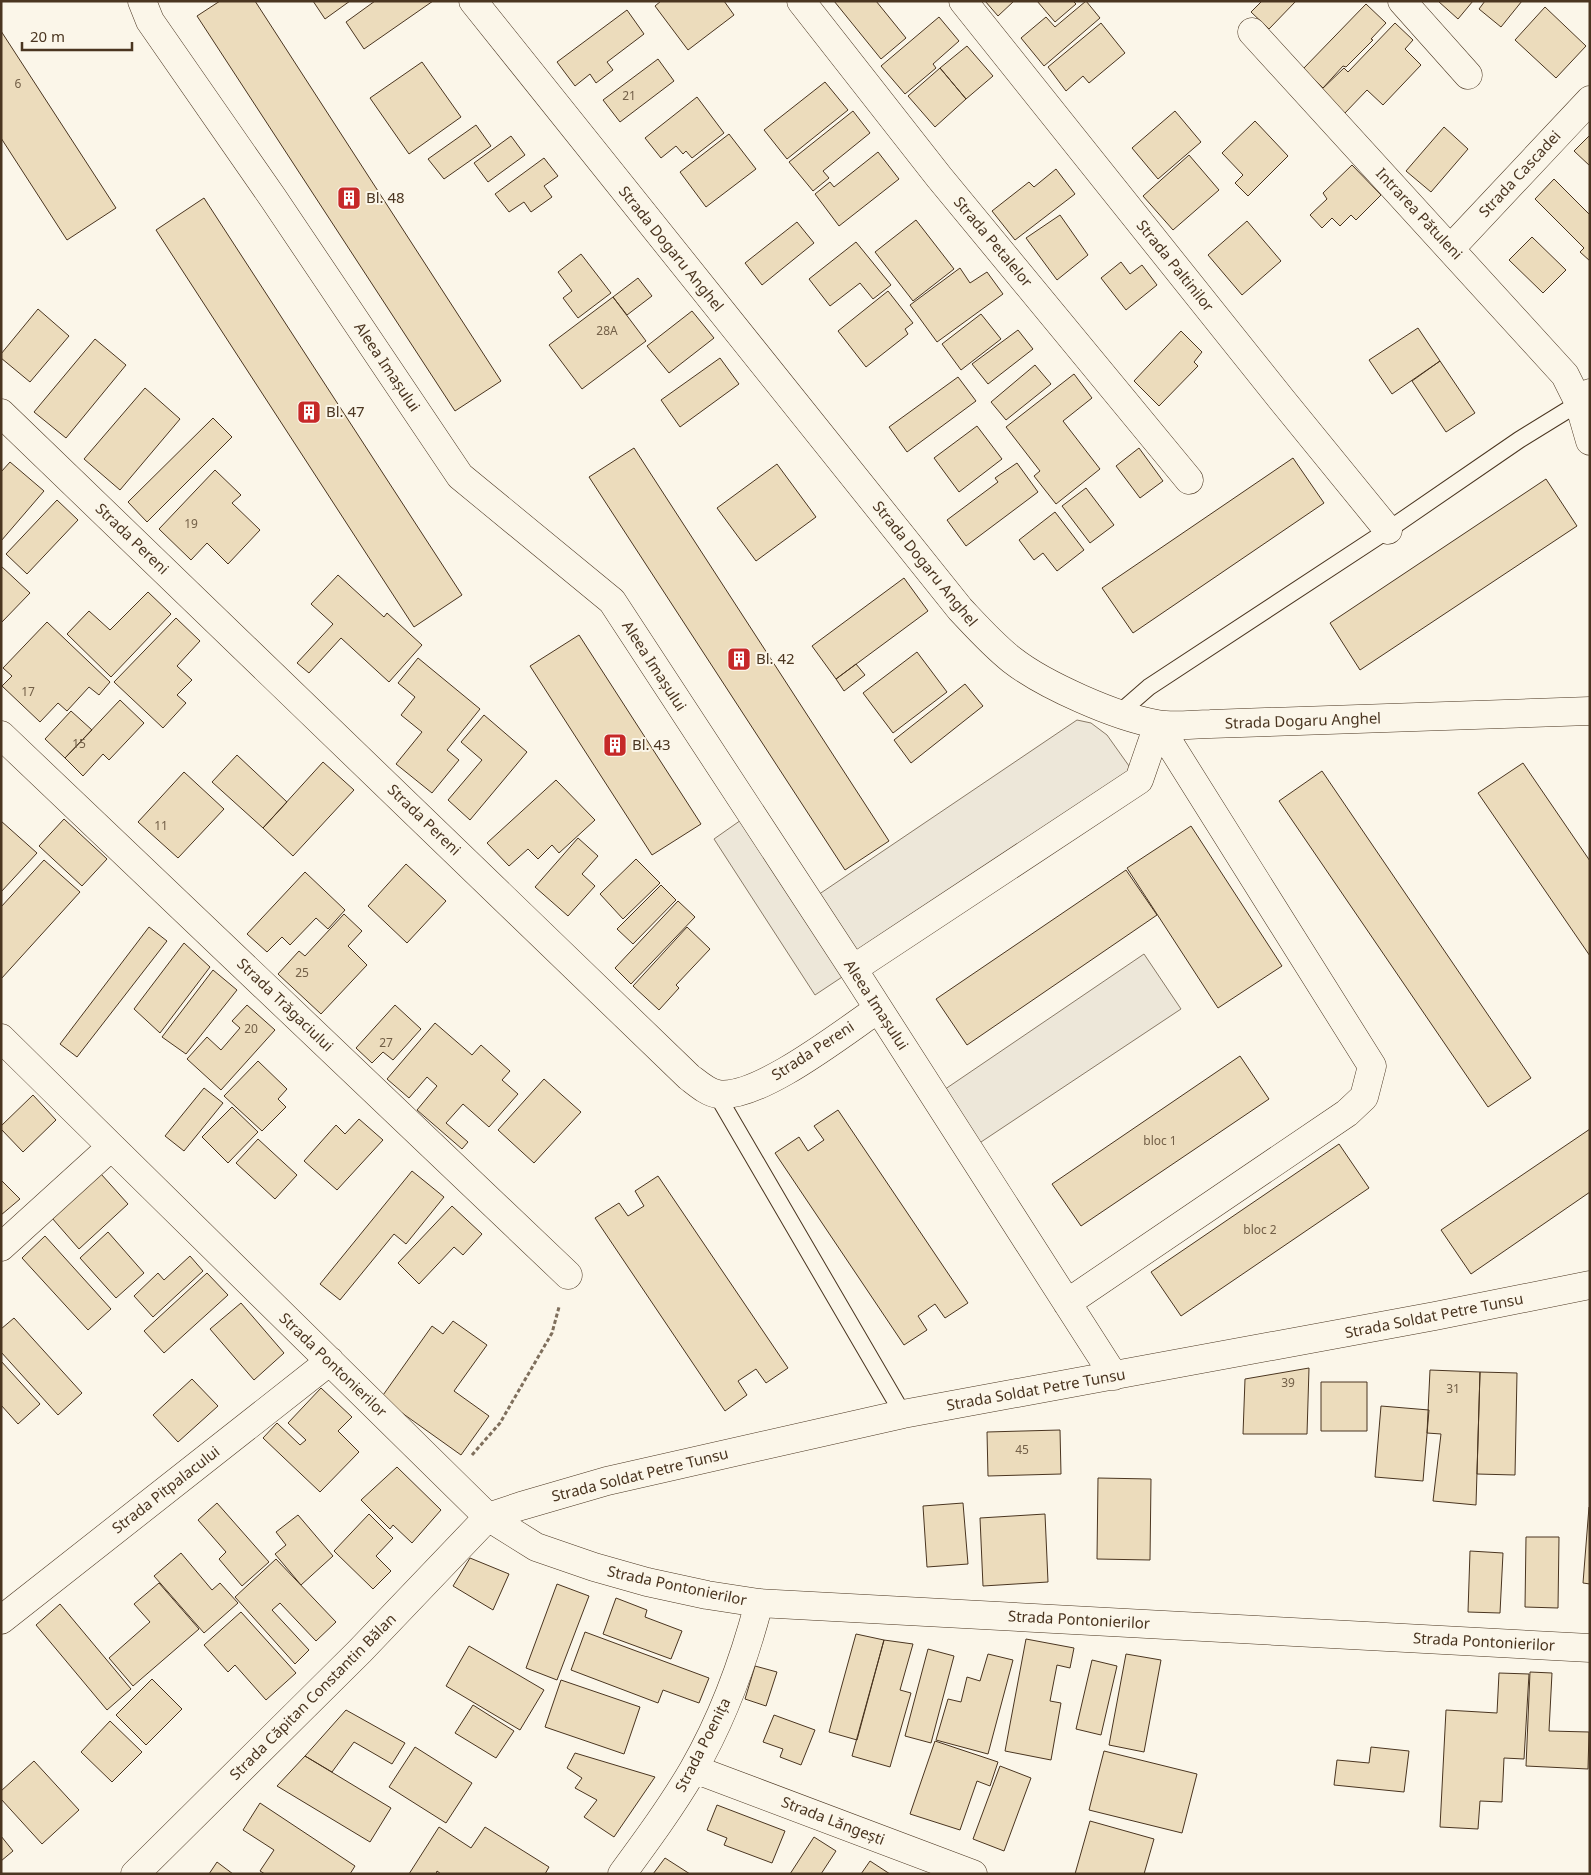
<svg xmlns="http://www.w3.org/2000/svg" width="1591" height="1875" font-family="'Noto Sans',sans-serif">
<rect width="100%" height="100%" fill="#fbf6e9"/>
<path fill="#ede7d9" stroke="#887966" d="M1077,720L1091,723L1107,735L1139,780L815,995L714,839L751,813L809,901Z
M1144,954L1181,1009L969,1150L935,1096Z"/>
<path fill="#ecdcbc" stroke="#4a3520" d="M220,1H255L501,381L455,411L197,16Z
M313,1H350L325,19Z
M375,1H433L364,49L346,22Z
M661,1H724L734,15L688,50L655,6Z
M834,1H876L906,38L881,59Z
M985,1H1014L998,16Z
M1037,1H1073L1076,4L1055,22Z
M1086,1L1100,18L1044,66L1021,38L1046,17L1055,27Z
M1262,1H1296L1269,29L1251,12Z
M1438,1H1473L1458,19Z
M1485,1H1522L1501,27L1479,9Z
M1366,4L1386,23L1371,39L1373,40L1346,67L1343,66L1323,88L1303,69Z
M1545,7L1586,46L1556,78L1515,40Z
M627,10L644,34L607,62L613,70L596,83L590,74L575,86L557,62Z
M939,17L959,41L933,64L936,68L905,94L881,66Z
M1101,23L1125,53L1089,83L1083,76L1066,91L1048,67Z
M1395,23L1413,40L1405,49L1421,65L1383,105L1367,90L1344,114L1320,91L1344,68L1348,72Z
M1,31L116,208L67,240L1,138Z
M967,46L993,76L966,99L940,68Z
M658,59L674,81L620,122L603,100Z
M422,62L461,117L409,154L370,98Z
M940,68L966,99L935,127L908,96Z
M825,82L848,110L787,159L764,130Z
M697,97L724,133L692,158L686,151L683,154L676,146L661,158L645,138Z
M853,111L870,133L823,171L829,178L813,191L789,162Z
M1175,111L1201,142L1158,179L1132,148Z
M1255,121L1288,156L1248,196L1235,183L1243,175L1222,153Z
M476,125L491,146L444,179L428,159Z
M1444,127L1468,149L1431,192L1406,171Z
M729,134L756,169L706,207L680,172Z
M1590,135V166L1574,151Z
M511,136L525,155L488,182L474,163Z
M878,152L899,179L839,226L815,194L830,182L834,187Z
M1189,155L1219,190L1173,230L1143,196Z
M544,158L558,176L544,186L552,197L531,212L524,202L509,212L495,194Z
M1352,165L1381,195L1356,220L1351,215L1340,226L1332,218L1322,228L1310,215L1327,199L1323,193Z
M1056,169L1075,194L1015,240L992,211L1029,182L1034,187Z
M1554,179L1590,215V261L1580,252L1584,248L1535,199Z
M204,198L462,595L414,627L156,230Z
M1060,215L1088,255L1057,280L1026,238Z
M916,220L954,269L913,301L875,252Z
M1247,221L1281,261L1242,295L1208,255Z
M797,222L814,243L762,285L745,263Z
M1532,237L1566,270L1543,293L1509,260Z
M856,242L891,285L873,299L860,283L830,306L809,279Z
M581,254L611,293L578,318L563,298L572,291L558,272Z
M1121,262L1130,274L1142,265L1157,285L1126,310L1101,278Z
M960,268L970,283L987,272L1003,294L937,342L910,305Z
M638,278L652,296L627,315L613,297Z
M888,291L913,323L905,329L908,334L866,367L838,331Z
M613,297L646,341L582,389L549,345Z
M38,309L69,336L30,382L1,358V354Z
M692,311L714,338L669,373L647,346Z
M981,314L1001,339L961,370L942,344Z
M1418,328L1440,361L1392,394L1369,360Z
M1018,330L1033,349L988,384L972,364Z
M1181,331L1202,352L1194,362L1198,366L1159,406L1134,381Z
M95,339L126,365L66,438L34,412Z
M720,358L739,384L680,427L661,400Z
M1440,361L1475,413L1446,432L1412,381Z
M1035,365L1051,384L1006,420L991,402Z
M1074,374L1092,398L1063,421L1100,469L1056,504L1034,476L1040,471L1006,427Z
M958,377L976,401L907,452L889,427Z
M145,388L180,419L120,490L84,459Z
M213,418L232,437L147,522L128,502Z
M977,426L1002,459L959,492L934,458Z
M634,448L889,841L845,870L589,477Z
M1139,448L1163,481L1140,498L1116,466Z
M1293,458L1324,503L1133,633L1102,588Z
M10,462L44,491L1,541V472Z
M1017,463L1038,492L966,546L947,520L998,482L995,478Z
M777,464L816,517L756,561L717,508Z
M215,470L241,495L232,503L260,530L228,564L207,543L191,560L159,529Z
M1546,479L1577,526L1360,670L1330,623Z
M1086,488L1114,525L1090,543L1062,506Z
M57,500L78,520L27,574L6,554Z
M1055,512L1084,550L1057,571L1043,553L1034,560L1019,540Z
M1,566L30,593L1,623Z
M338,575L384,617L387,613L422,645L389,682L341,638L309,673L297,663L333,624L311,604Z
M904,578L928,611L836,679L812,646Z
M148,592L171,614L111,677L67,634L89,611L110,630Z
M176,618L200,641L177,666L192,680L177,695L186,703L163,728L114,682Z
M47,622L110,682L99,695L89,687L67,711L58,703L40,722L2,686L12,676L3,668Z
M579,635L701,824L652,855L530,666Z
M917,652L947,692L893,733L863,693Z
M418,658L480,709L447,750L459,760L432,793L396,764L422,732L401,715L415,697L398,683Z
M856,664L865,675L844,691L836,679Z
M965,684L983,706L911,763L894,740Z
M120,700L144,723L109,760L103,754L83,776L65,758Z
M71,711L92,730L65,758L45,739Z
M484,715L527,752L470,820L448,800L482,760L461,742Z
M237,755L287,802L263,828L212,782Z
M323,762L354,790L293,856L263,828Z
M1523,763L1590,861V956L1478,793Z
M1322,771L1531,1078L1488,1107L1279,801Z
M184,772L224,809L178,858L138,822Z
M556,780L595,820L559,853L552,845L538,859L528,849L509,866L487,843Z
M64,819L107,859L82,886L39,846Z
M1,821L37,853L1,892Z
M1191,826L1282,966L1218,1008L1127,868Z
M578,838L598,856L582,874L595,886L568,916L535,887Z
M636,859L660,883L623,919L600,894Z
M44,860L80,892L1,979V907Z
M406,864L446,901L407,943L368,906Z
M1126,870L1157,915L967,1045L936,999Z
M305,872L345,910L328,929L316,918L290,945L282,937L267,952L247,934Z
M661,885L676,900L633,944L617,929Z
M678,901L695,917L631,984L615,968Z
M344,914L362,931L348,946L367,965L321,1014L278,974L299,951L305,956Z
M149,927L167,941L77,1057L60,1044Z
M687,927L710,949L676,985L679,988L659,1010L633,986Z
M184,943L210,967L160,1033L134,1009Z
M213,970L237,990L186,1054L162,1037Z
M247,1005L275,1030L221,1090L187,1059L207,1037L221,1050L240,1028L232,1021Z
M395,1005L421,1029L393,1060L383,1052L372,1063L356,1048Z
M435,1023L472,1055L481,1045L510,1071L502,1080L518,1094L489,1127L463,1104L446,1123L468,1142L462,1149L417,1110L437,1086L427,1077L409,1098L387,1079Z
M1240,1056L1269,1099L1081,1226L1052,1184Z
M258,1061L287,1089L278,1099L286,1107L262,1131L224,1096Z
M544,1079L581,1112L534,1163L498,1130Z
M204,1088L223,1103L184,1151L165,1136Z
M33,1095L56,1120L23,1152L1,1129V1126Z
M232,1107L258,1132L228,1163L202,1137Z
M838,1110L968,1303L945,1318L935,1304L918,1316L927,1330L904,1345L775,1153L799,1137L808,1151L824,1140L814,1126Z
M359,1119L383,1140L337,1190L304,1161L336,1125L345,1134Z
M1590,1129V1192L1471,1274L1441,1230Z
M258,1139L297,1175L275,1199L236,1163Z
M1339,1144L1369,1188L1181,1316L1151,1272Z
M412,1171L444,1197L406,1244L394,1234L340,1300L320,1284Z
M101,1174L128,1204L79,1249L52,1218Z
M658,1176L788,1368L766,1383L756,1369L738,1381L747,1395L725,1411L595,1218L619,1203L628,1216L644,1206L635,1191Z
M1,1180L20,1199L1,1215Z
M452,1206L482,1234L463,1255L454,1247L419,1284L398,1263Z
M108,1232L144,1273L116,1298L80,1258Z
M45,1236L111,1309L88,1330L22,1258Z
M190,1256L203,1271L153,1317L134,1296L158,1273L164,1280Z
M207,1273L228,1295L164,1353L144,1331Z
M241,1303L284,1353L254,1380L210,1329Z
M14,1318L82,1393L58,1415L1,1352V1329Z
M453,1321L487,1345L454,1391L489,1416L461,1455L381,1398L432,1326L443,1334Z
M1,1361L40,1404L18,1424L1,1405Z
M1309,1368L1307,1434H1243L1245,1379Z
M1430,1370L1480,1372L1476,1505L1433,1501L1441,1434L1427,1433Z
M1480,1372L1517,1373L1515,1475L1477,1474Z
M192,1379L218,1406L178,1442L153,1415Z
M1321,1382H1367V1431H1321Z
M321,1388L352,1417L338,1431L359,1452L320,1492L263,1438L277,1423L300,1445L306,1440L288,1423Z
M1381,1406L1429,1410L1423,1481L1375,1477Z
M1060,1430L1061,1474L988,1476L987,1432Z
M397,1467L441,1510L412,1543L393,1525L390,1529L361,1500Z
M1098,1478L1151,1479L1150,1560L1097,1559Z
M217,1503L269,1562L242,1586L219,1559L226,1552L198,1520Z
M963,1503L968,1564L927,1567L923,1506Z
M1589,1507H1590V1584L1583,1583Z
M369,1514L393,1538L376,1556L391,1571L373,1589L334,1551Z
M1045,1514L1048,1582L983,1586L980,1518Z
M298,1515L333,1556L301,1585L275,1554L286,1545L276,1532Z
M1526,1537H1559L1558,1608L1525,1607Z
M1470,1551L1503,1553L1500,1613L1468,1612Z
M181,1553L212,1590L220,1583L238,1603L204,1633L154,1576Z
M470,1558L509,1574L493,1610L453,1586Z
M276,1559L336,1622L316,1641L280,1603L272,1610L309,1650L295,1664L235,1597Z
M159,1583L199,1629L133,1686L109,1658L150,1622L134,1604Z
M557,1584L589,1596L557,1680L526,1668Z
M616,1598L647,1610L645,1617L682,1631L671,1659L603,1634Z
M60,1604L131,1689L107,1710L36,1625Z
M241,1612L296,1673L266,1700L235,1665L228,1672L204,1645Z
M585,1632L709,1678L699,1703L663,1690L658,1703L571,1670Z
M856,1634L884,1640L857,1740L829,1732Z
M1026,1639L1074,1648L1070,1668L1057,1665L1050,1701L1061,1703L1051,1760L1005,1751Z
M884,1640L913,1644L900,1690L911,1693L890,1767L852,1756Z
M469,1646L544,1690L520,1730L446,1686Z
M928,1649L954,1656L931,1743L905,1736Z
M988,1654L1013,1660L988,1754L936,1740L948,1699L961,1702L967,1677L980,1681Z
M1126,1654L1161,1660L1144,1752L1109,1745Z
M1092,1660L1117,1666L1101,1735L1076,1729Z
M755,1666L777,1672L766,1706L745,1699Z
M1530,1672L1552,1673L1549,1731L1589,1732L1588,1769L1526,1766Z
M1499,1673L1529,1674L1524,1759L1504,1758L1502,1802L1480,1801L1478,1829L1440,1827L1446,1710L1497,1713Z
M152,1679L182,1709L146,1745L116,1715Z
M561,1680L640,1707L624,1754L545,1727Z
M473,1705L514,1731L496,1758L455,1733Z
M346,1710L405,1743L392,1764L354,1742L332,1772L305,1756Z
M774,1715L815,1730L801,1765L780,1757L783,1749L763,1742Z
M110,1721L142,1752L112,1782L81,1752Z
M935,1741L998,1762L990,1786L977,1781L960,1830L910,1814Z
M415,1747L472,1783L446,1823L389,1787Z
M1371,1747L1409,1751L1404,1792L1334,1785L1337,1760L1369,1763Z
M1104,1751L1197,1774L1182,1833L1089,1810Z
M575,1753L655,1777L614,1837L584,1817L597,1800L575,1788L582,1778L567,1768Z
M305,1756L391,1808L370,1842L277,1786Z
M34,1761L79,1810L42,1844L1,1799V1791Z
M1000,1766L1031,1778L1004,1851L973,1839Z
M260,1803L355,1866L350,1874H265L260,1871L274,1850L243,1830Z
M717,1805L785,1831L772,1863L724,1845L727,1838L707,1830Z
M1090,1821L1154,1839L1144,1874H1075Z
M439,1827L471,1848L485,1827L549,1867L545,1874H441L437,1871L436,1874H409Z
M1,1836L13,1851L1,1861Z
M814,1837L836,1851L821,1874H790Z
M665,1858L690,1874H653Z
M870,1861L890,1874H861Z
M217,1862L233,1874H209Z"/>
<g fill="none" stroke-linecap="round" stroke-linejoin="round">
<g stroke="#4a3520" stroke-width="18">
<path id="service" d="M1118,714L1149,687L1388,530L1519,440L1579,403
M717,1095L903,1414"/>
</g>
<g stroke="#4a3520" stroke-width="29">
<path id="minor" d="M142,1L150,21L273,198L460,476L612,601L853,969L1114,1376
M473,1L960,609C976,626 993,645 1012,660C1044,685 1116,717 1157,724C1174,727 1193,724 1210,724L1590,711
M801,1L939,177L1189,480
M963,1L1282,400L1388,530
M1402,1L1468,75
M1252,32L1565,375L1579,403
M1451,248L1590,100
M1590,393L1579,403L1590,441
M1,413L689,1077C697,1083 708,1093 718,1094C758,1100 844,1032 878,1009
M1,735L568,1275
M853,969L1139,780L1158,725
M1,1038L488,1517L536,1547L594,1567L647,1582L707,1595L759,1603L1590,1648
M1,1247L111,1147
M1067,1303L1347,1113L1364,1097L1372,1066L1158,725
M1,1620L330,1361
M694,1769L973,1874
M135,1874L360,1651L488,1517L521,1506L607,1481L903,1414L1435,1316L1590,1285
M622,1874C647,1840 672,1806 693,1770C723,1718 744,1660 759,1603"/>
</g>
<path stroke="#7f6f5c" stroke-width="3" stroke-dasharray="4 2.5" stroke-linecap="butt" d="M472,1455L500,1423L552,1333L559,1307"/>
<use href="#service" stroke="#fbf6e9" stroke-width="16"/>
<use href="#minor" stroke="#fbf6e9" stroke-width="28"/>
</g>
<defs>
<g id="building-square" transform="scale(1.25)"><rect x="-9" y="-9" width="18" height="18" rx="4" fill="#c62828" stroke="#fbf6e9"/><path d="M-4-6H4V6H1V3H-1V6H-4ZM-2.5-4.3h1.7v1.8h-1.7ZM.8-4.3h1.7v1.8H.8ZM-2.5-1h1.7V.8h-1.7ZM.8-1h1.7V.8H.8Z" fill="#fff"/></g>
</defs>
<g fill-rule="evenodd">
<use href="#building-square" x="349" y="198"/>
<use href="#building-square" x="309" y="412"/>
<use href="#building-square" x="739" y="659"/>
<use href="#building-square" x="615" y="745"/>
</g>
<g text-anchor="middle" stroke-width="4" stroke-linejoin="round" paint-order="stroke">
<g font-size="12" fill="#725f47">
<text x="18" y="88">6</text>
<text x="629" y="100">21</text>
<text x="607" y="335">28A</text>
<text x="191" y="528">19</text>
<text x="28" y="696">17</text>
<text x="79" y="748">15</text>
<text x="161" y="830">11</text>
<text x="302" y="977">25</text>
<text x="251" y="1033">20</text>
<text x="386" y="1047">27</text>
<text x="1160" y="1145">bloc 1</text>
<text x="1260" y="1234">bloc 2</text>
<text x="1288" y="1387">39</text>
<text x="1453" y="1393">31</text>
<text x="1022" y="1454">45</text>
</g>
<g font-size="15" fill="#4a3520" stroke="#fbf6e9">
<text transform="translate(1520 174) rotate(-47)" y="5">Strada Cascadei</text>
<text transform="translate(1419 214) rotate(47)" y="5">Intrarea Pătuleni</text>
<text transform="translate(993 242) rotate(50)" y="5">Strada Petalelor</text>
<text transform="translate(671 249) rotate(51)" y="5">Strada Dogaru Anghel</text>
<text transform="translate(1175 266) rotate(51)" y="5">Strada Paltinilor</text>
<text transform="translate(387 367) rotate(56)" y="5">Aleea Imașului</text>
<text transform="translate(132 539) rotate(44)" y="5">Strada Pereni</text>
<text transform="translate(925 564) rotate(51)" y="5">Strada Dogaru Anghel</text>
<text transform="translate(654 666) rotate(57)" y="5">Aleea Imașului</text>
<text transform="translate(1303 721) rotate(-2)" y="5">Strada Dogaru Anghel</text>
<text transform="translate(424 820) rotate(44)" y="5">Strada Pereni</text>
<text transform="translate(285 1005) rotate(44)" y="5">Strada Trăgaciului</text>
<text transform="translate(876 1005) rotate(57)" y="5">Aleea Imașului</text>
<text transform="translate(813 1051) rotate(-33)" y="5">Strada Pereni</text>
<text transform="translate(1434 1316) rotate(-11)" y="5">Strada Soldat Petre Tunsu</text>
<text transform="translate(333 1365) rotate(44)" y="5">Strada Pontonierilor</text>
<text transform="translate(1036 1390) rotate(-10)" y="5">Strada Soldat Petre Tunsu</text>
<text transform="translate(640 1475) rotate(-14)" y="5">Strada Soldat Petre Tunsu</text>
<text transform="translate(166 1490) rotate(-38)" y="5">Strada Pitpalacului</text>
<text transform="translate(677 1586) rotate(12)" y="5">Strada Pontonierilor</text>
<text transform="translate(1079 1620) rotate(3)" y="5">Strada Pontonierilor</text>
<text transform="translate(1484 1642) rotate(3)" y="5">Strada Pontonierilor</text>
<text transform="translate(313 1697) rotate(-45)" y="5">Strada Căpitan Constantin Bălan</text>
<text transform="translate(703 1745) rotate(-63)" y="5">Strada Poenița</text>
<text transform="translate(833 1821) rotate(21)" y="5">Strada Lăngești</text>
</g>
<g font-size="15" fill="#4a3520" stroke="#fbf6e9" text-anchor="start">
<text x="366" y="203">Bl. 48</text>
<text x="326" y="417">Bl. 47</text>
<text x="756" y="664">Bl. 42</text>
<text x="632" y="750">Bl. 43</text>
</g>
</g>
<rect width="1591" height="1875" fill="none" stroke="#4a3520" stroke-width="5"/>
<path d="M22 42v8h110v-8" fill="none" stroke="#4a3520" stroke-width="2.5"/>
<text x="30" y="42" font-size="15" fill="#4a3520" stroke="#fbf6e9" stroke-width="4" paint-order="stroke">20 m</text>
</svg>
